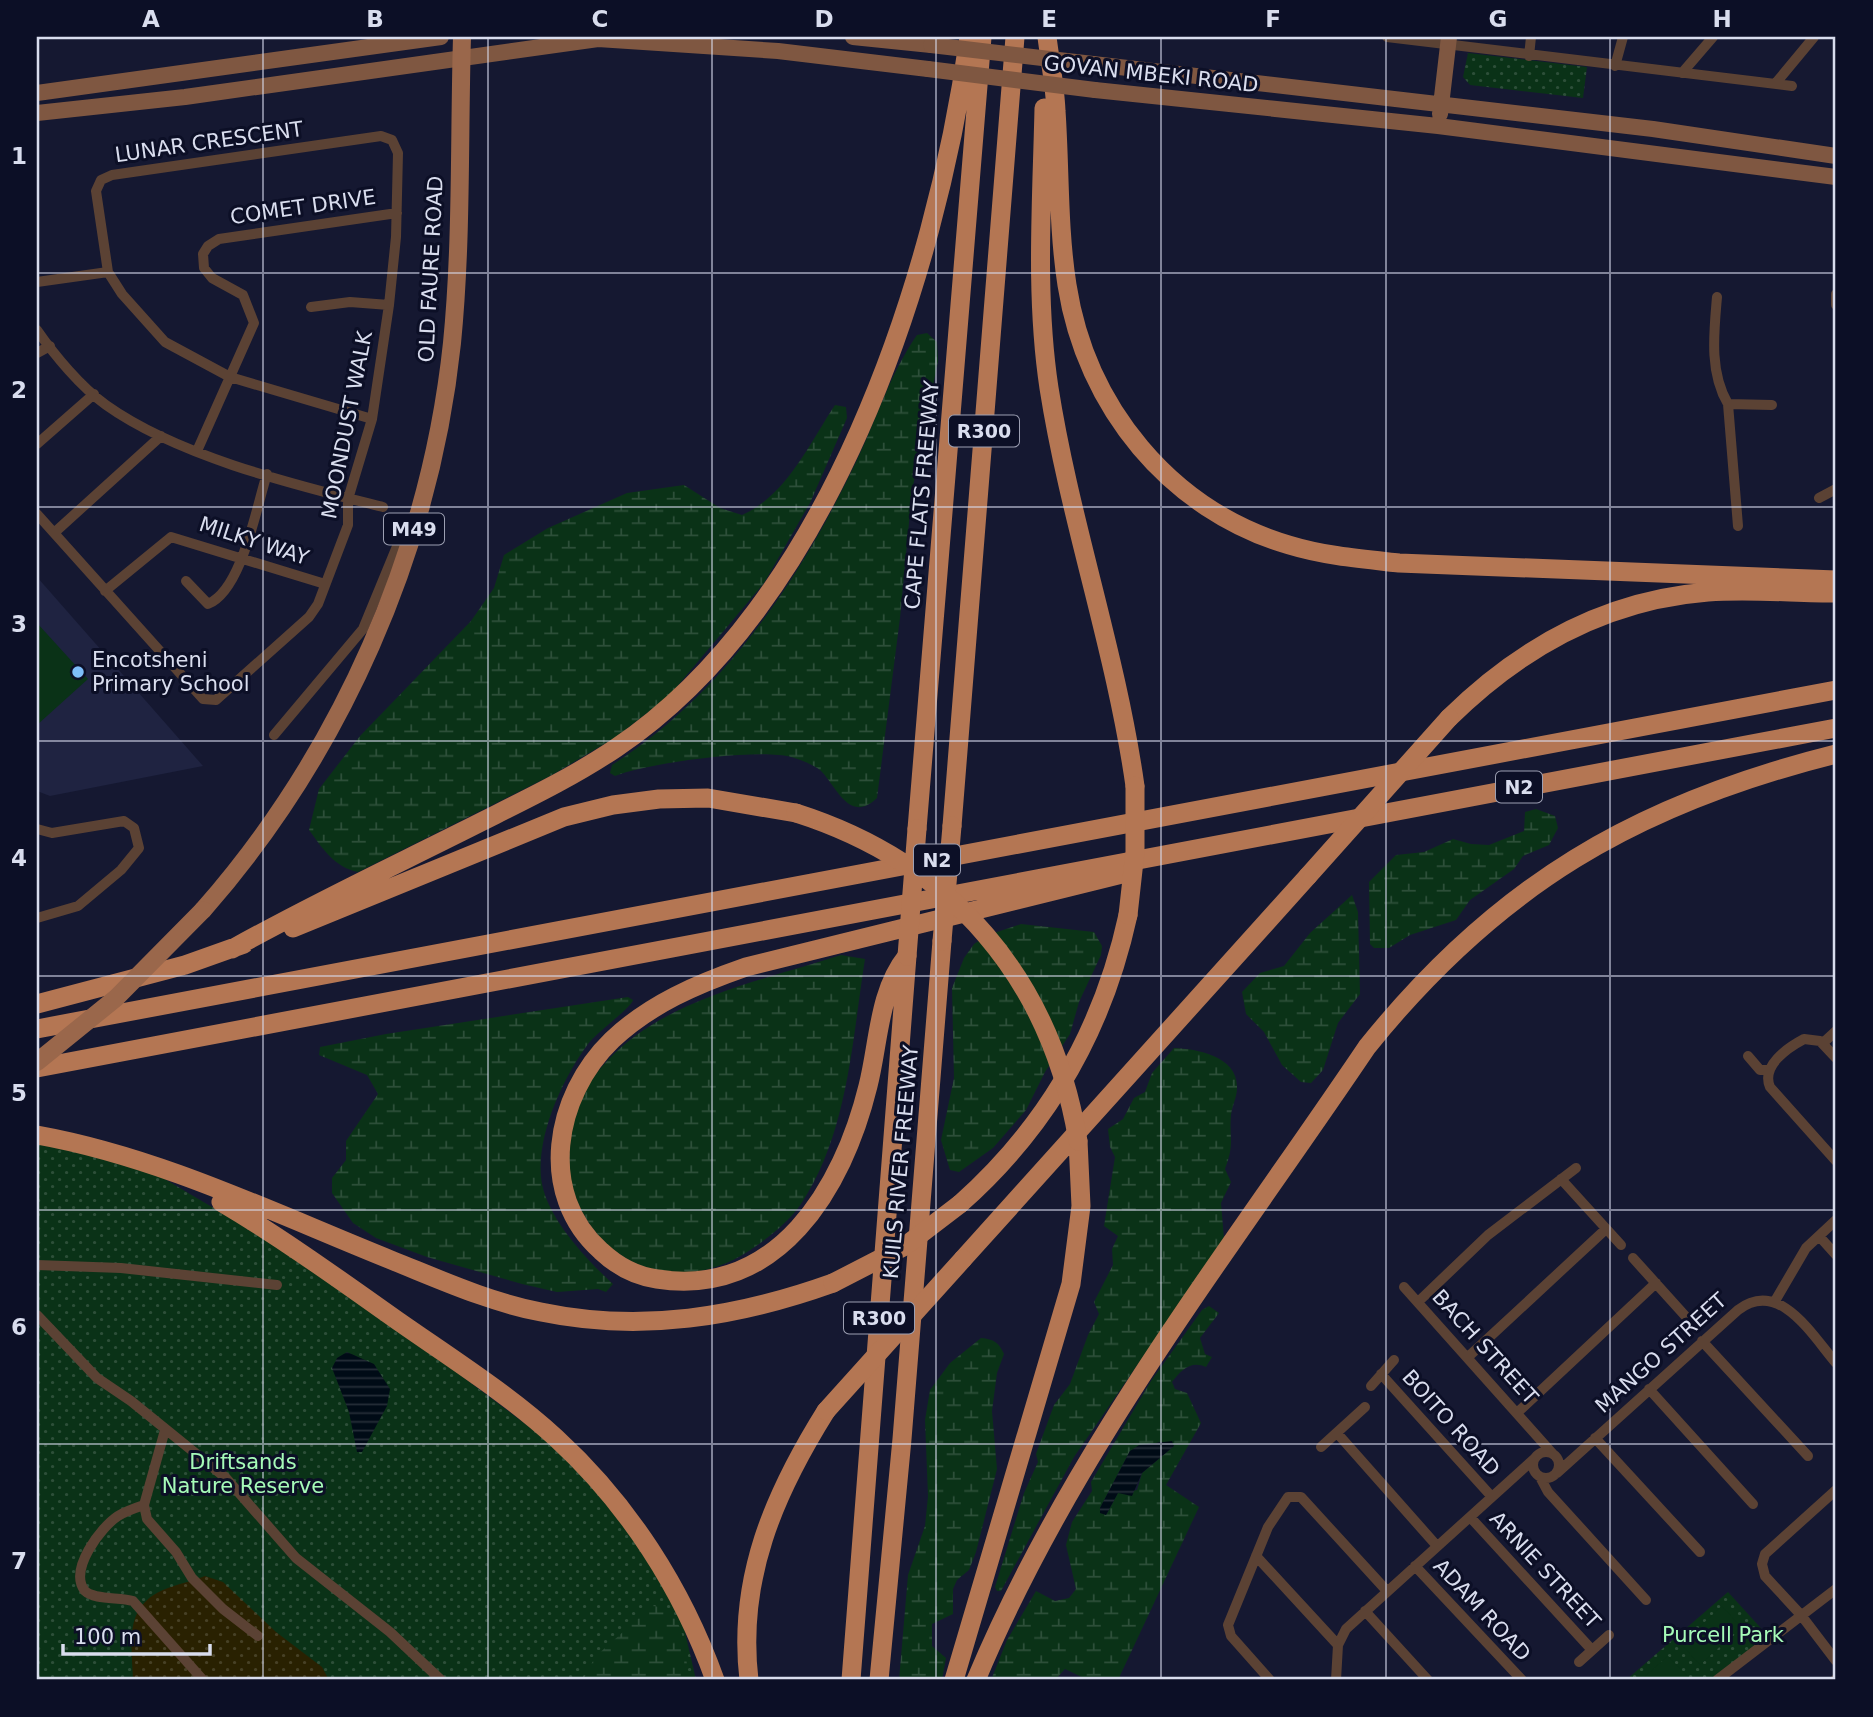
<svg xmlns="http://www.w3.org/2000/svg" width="1873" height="1717" font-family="'DejaVu Sans',sans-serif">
<defs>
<pattern id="grass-dots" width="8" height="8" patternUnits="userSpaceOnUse" patternTransform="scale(1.75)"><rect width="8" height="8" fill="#0a3217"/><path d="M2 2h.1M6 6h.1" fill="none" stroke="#2d4f39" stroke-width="1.8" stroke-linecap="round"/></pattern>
<pattern id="wetland-marsh" width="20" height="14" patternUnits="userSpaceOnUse" patternTransform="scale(1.75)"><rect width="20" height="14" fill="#0a3217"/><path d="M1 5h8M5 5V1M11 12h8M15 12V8" fill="none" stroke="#2d4f39"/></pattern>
<pattern id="sand-dots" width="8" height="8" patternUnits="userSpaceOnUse" patternTransform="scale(1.75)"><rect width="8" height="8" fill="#292101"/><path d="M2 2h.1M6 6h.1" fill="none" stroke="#474126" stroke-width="1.8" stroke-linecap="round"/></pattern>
<pattern id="water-rules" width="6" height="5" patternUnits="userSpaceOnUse" patternTransform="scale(1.75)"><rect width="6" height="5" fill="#000b16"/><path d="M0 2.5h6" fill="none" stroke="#252e38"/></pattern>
</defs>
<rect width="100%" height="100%" fill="#151831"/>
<path fill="#1f2341" d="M37,577L203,766L50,796L37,791Z"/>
<path fill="url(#grass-dots)" d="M1468,53L1587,67L1583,98L1470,85L1463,77Z
M37,1137L129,1158L261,1236L407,1335L565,1454L672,1575L696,1680H37Z
M1728,1592L1769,1637L1712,1680H1626Z"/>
<path fill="url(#wetland-marsh)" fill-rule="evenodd" d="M927,333L937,342L938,361L912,491L900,618L877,798C849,825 836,785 820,770C814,765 799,759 791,757C759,748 647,763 615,776L610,773L612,765C724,694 801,578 857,460C877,418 890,374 917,335Z
M835,405L846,407L847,418L810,503L764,583L669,696L616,737L552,775L358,872C334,867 323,849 309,830L319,789L360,736L471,621L494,588L504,555L548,528L627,493L684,485L720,508L742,515C787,495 809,444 835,405Z
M1536,809L1555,816L1558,828L1549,845L1523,856L1514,869L1470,900L1456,920L1410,935L1389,948H1374L1370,944L1369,882L1396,855L1424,852L1453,839L1471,844L1489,845L1524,831L1525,812Z
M1352,895L1358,912L1360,994L1338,1023L1323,1070L1311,1083L1301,1082L1282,1065L1264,1032L1246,1014L1242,992L1260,973L1284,966L1310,933Z
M1021,924L1094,932L1102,946L1101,955L1079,1002L1070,1034L1045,1072L1026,1110L993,1148L959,1172L950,1170L941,1140L954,1078L952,988L964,958L974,944L988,935Z
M841,955L865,959C852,1041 848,1133 801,1204C790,1220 774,1233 759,1244C628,1341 502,1172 607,1061C666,998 762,981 841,955Z
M628,997L633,1000C630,1009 598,1031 588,1044C562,1079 534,1140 542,1184C549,1220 587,1260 613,1284L606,1292L598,1289L557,1292L522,1284L427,1257L376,1238L353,1223L332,1193V1178L346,1160V1141L378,1094L367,1075L319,1055L320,1047L386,1034Z
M1174,1048C1197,1049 1238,1056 1237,1088C1237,1097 1232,1106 1231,1115C1229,1139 1235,1142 1225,1169L1231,1182L1221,1203L1224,1239L1074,1457L1001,1591H997L995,1587L1024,1493L1038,1462L1036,1454L1054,1405L1070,1384L1088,1335L1099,1314L1094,1302L1113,1265L1112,1249L1118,1236L1104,1226L1115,1157L1110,1147L1108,1129L1123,1119L1134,1098L1145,1092L1152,1073Z
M1209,1306L1219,1313L1200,1338L1205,1354L1212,1357L1206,1367C1191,1360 1181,1370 1172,1382L1175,1389L1187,1393L1201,1423L1166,1485L1199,1507L1118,1680H1088L1065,1669L1055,1680H991L1007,1640L1036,1591L1055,1601L1069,1598L1076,1589L1066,1545L1072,1522L1092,1491L1091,1482L1151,1381L1202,1310ZM1160,1442L1174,1446L1142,1473L1137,1490L1118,1493L1106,1515L1100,1508L1130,1451Z
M981,1338C994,1339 999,1343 1004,1354L997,1373L992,1411L997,1469L976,1552L969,1570L957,1580L953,1589V1614L932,1624V1646L946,1658L942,1680H899L908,1575L925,1526L928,1496L925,1420L930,1390L950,1363Z
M652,1606C687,1607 685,1656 689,1680H583L595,1657Z"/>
<path fill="url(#sand-dots)" d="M205,1576L223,1582L276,1632L322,1667L329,1680H133C132,1645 123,1607 163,1590C176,1584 191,1582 205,1576Z"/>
<path fill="#0a3217" d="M37,623L88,679L37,725Z
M1722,1606L1741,1627L1700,1665L1681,1644Z
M1668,1656L1688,1677L1684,1680H1641Z"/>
<path fill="url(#water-rules)" d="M347,1352L374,1364L390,1389L387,1406L362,1452H357L349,1412L332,1368L337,1358Z
M1172,1441L1174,1446L1142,1473L1132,1496L1118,1493L1106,1515L1100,1513V1508L1130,1451L1139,1445Z"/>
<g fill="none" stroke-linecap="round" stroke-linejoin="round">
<path stroke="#5b4234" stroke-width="10" d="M1387,37L1792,86
M1529,56L1531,37
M1615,66L1623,37
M1682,73L1713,37
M1775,84L1814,37
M37,282L108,272
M1836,294V305
M1717,297C1714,332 1709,372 1728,404L1772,405
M311,307L350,302L389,305
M37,330C55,356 81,387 106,405C179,457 296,485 383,507
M37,353L50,346
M1728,404L1738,526
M37,444L94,394
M197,451L254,323L243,295L212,278L204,268L203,254L208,246L219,239L397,213
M1819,498L1836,489
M37,514L203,699L216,700L309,617L318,604L348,525V499L372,419L389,305L396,237L398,153L392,140L381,136L112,175L101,180L96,191L108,272L122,294L165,342L230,377L372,419
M54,533L161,436
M186,581L208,604C242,590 256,508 267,474
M105,591L171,537L325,584
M274,735L363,629L398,544L412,532
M37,829L52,833L124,821L134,828L139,848L121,870L78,906L37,918
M1823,1043L1836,1031
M1748,1056L1760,1070H1768
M1836,1058L1820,1041L1804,1039C1787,1048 1761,1066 1770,1087L1836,1161
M1561,1179L1621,1245
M1819,1236L1836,1255
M1633,1258L1688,1319
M37,1265L121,1268L277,1285
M1404,1287L1553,1454
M1775,1301L1806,1248L1836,1220
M1418,1302L1488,1235L1576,1168
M37,1315L97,1378L131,1401L226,1478L296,1558L390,1632L441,1680
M1702,1341L1808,1456
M1468,1357L1606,1229
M1381,1374L1492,1497
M1371,1386L1394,1360
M1649,1389L1753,1504
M1518,1412L1656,1283
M165,1430L144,1505L147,1519L176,1552L192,1578L223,1609L258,1636
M1337,1433L1437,1546
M1595,1438L1700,1552
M1321,1447L1365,1407
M1533 1465a13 13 0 1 1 26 0a13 13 0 1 1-26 0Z
M1557,1473L1738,1310C1779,1278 1812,1335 1836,1363
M1540,1477L1548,1492L1646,1600
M1836,1490L1765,1554L1762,1564L1765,1576L1801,1615L1836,1661
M144,1505C135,1508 126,1511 118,1516C101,1527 68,1570 85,1591C94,1600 120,1597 133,1601L203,1680
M1470,1517L1592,1650
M1256,1556L1338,1645
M1415,1566L1522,1680
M1365,1611L1428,1680
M1579,1662L1609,1635
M1270,1680L1231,1636L1228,1625L1268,1527L1288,1497H1301L1387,1591
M1336,1680L1338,1645L1346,1629L1534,1459
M1717,1680L1836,1589
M1835,1680L1836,1679"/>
<path stroke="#7f5741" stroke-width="16" d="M853,37L931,45
M1093,64L1653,129L1836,156
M1095,90L1438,126L1836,177
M37,93L441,37
M37,113L185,97L598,39L778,51L928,69
M1440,114L1449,37"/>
<path stroke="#9a674b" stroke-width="18" d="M203,910C341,753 430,551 452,343C462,242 459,139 462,37"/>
<path stroke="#b47653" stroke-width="19" d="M1047,37C1050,61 1055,86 1056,111C1060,169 1058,228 1067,285C1086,407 1170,510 1289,545C1325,556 1362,559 1399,563L1836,580
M1044,108C1042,201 1035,295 1049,388C1070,522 1116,651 1135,786
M1449,718C1521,647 1605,600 1708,592C1750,589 1794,593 1836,593
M952,826L1015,37
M917,829L982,37
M293,928L564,817L613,805L659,799L708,798L796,813
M232,949C307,907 385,870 461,832C514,805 567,781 616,748C829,605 935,280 969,37
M907,956C878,992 879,1043 868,1086C843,1188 778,1298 657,1279C635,1276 617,1266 601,1251C537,1194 554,1096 612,1040C650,1004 697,984 746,967L1122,874
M37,1004L185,965L244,944
M37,1029L1836,690
M37,1068L1836,728
M37,1135C160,1157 276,1214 391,1260C441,1280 489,1302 541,1312C641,1333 738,1317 833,1283
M221,1202C282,1238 340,1280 398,1321C451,1358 508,1394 556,1438C628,1504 682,1588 715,1680
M960,1204C1048,1126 1103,1030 1128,915
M963,1259L1308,876
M749,1680C737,1579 774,1494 826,1411
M851,1680L907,956
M879,1680L902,1439L942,941
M954,1680L1071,1284L1081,1206L1078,1141
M976,1680C1072,1450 1229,1252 1367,1047C1497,885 1636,804 1836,754"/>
<path stroke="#7f5741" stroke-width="16" d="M931,45L1093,64
M928,69L1095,90"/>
<path stroke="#9a674b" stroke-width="18" d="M37,1062L116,998L203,910"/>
<path stroke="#b47653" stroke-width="19" d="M796,813C953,863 1051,979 1078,1141
M1308,876L1449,718
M1128,915L1135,852V786
M942,941L952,826
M907,956L917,829
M833,1283L905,1246L960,1204
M826,1411L963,1259"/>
</g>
<path fill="none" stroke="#d9ddee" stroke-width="2" stroke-opacity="0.55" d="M263,37V1680M488,37V1680M712,37V1680M936,37V1680M1161,37V1680M1386,37V1680M1610,37V1680M37,273H1836M37,507H1836M37,741H1836M37,976H1836M37,1210H1836M37,1444H1836"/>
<circle fill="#7ebef9" stroke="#0c0f26" stroke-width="2.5" cx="78" cy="672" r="7"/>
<g text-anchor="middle" stroke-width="6" stroke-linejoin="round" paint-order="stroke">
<g fill="#0c0f26" stroke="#9c9fb2" stroke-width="2">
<rect x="949" y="415.5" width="70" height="31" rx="5"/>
<rect x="384" y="513.5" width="60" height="31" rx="5"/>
<rect x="1496" y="771.5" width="46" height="31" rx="5"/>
<rect x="914" y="844.5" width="46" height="31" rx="5"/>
<rect x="844" y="1302.5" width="70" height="31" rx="5"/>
</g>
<g font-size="19" font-weight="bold" fill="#d9ddee">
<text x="984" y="438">R300</text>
<text x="414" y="536">M49</text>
<text x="1519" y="794">N2</text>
<text x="937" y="867">N2</text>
<text x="879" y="1325">R300</text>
</g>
<g font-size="21" fill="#d9ddee" stroke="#0c0f26">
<text transform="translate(1151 74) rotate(6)" y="7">GOVAN MBEKI ROAD</text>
<text transform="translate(209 142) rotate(-8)" y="7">LUNAR CRESCENT</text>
<text transform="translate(303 207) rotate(-8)" y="7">COMET DRIVE</text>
<text transform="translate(431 269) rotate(-87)" y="7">OLD FAURE ROAD</text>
<text transform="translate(347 425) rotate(-79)" y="7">MOONDUST WALK</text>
<text transform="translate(922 495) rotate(-85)" y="7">CAPE FLATS FREEWAY</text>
<text transform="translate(254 541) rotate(18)" y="7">MILKY WAY</text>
<text transform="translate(901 1162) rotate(-85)" y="7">KUILS RIVER FREEWAY</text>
<text transform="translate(1485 1347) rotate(48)" y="7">BACH STREET</text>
<text transform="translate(1661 1353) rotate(-42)" y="7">MANGO STREET</text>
<text transform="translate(1451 1423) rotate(48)" y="7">BOITO ROAD</text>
<text transform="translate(1545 1570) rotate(47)" y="7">ARNIE STREET</text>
<text transform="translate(1482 1610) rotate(47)" y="7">ADAM ROAD</text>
</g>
<g font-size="21" fill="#d9ddee" stroke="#0c0f26" text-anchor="start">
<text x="92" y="667">Encotsheni<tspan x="92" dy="24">Primary School</tspan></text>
</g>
<g font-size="21" fill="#a6fbb8" stroke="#0c0f26">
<text x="243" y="1469">Driftsands<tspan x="243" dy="24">Nature Reserve</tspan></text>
<text x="1723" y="1642">Purcell Park</text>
</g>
</g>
<rect width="1873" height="1717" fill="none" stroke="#0c0f26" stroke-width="77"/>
<path d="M63 1644v10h147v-10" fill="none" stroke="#d9ddee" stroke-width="3.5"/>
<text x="74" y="1644" font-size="21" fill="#d9ddee" stroke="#0c0f26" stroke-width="5" paint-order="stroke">100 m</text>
<rect x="38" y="38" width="1796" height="1640" fill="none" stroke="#d9ddee" stroke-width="2.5"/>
<g font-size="23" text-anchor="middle" font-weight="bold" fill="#d9ddee">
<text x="151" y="27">A</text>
<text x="375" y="27">B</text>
<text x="600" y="27">C</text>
<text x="824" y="27">D</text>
<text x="1049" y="27">E</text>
<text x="1273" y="27">F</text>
<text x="1498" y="27">G</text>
<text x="1722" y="27">H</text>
<text x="19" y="164">1</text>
<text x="19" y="398">2</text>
<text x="19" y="632">3</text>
<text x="19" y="866">4</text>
<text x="19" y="1101">5</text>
<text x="19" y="1335">6</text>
<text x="19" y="1569">7</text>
</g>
</svg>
